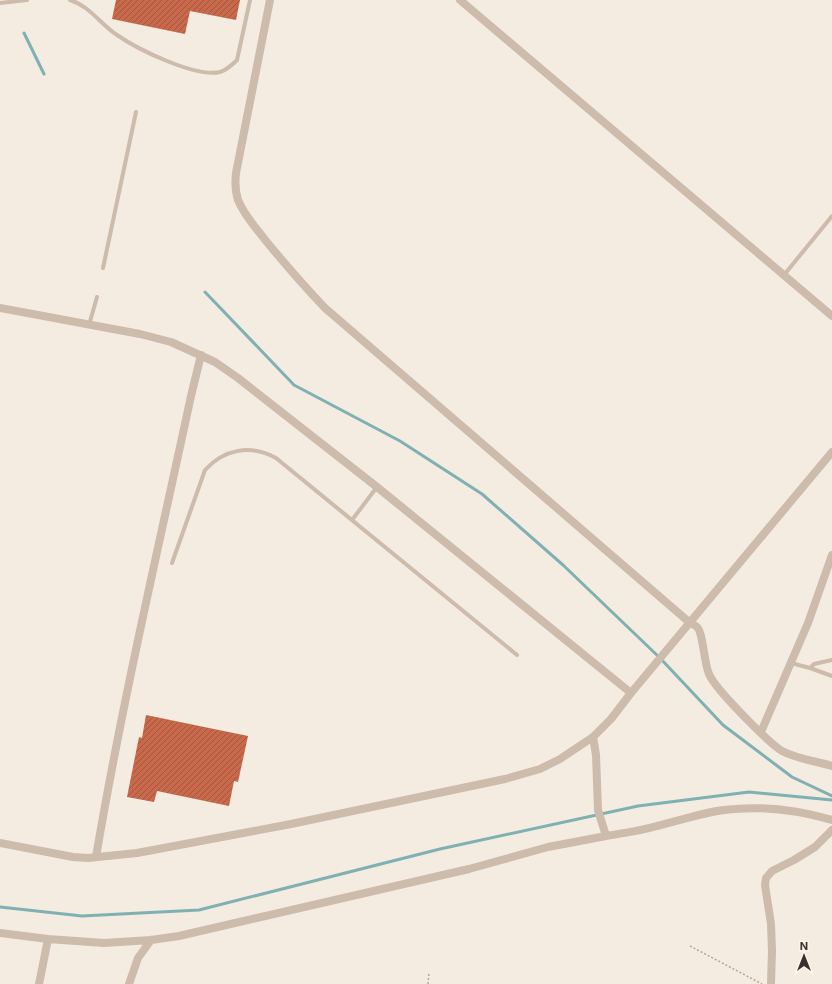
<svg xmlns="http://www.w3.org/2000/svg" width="832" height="984" font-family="Inter,sans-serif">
<defs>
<pattern id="building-hatch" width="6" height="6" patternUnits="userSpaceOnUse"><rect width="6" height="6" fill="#c8694b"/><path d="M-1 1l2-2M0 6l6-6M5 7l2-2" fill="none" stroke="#a4573f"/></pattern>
</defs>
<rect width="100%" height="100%" fill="#f4ebe1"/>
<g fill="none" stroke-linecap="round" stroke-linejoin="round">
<path stroke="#7fb0b2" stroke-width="3" d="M24,33L44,74
M205,292L294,385L400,441L482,494L563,565L660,658L723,725L792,777L832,796
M0,907L82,916L199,910L440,849L638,806L749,792L832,800"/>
</g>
<path fill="url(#building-hatch)" d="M116,0H240L236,20L190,11L185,34L112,19Z
M146,715L248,736L238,782L234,781L229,806L157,791L154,802L127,797L139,737L142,738Z"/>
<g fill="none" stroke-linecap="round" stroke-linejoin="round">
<path stroke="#b9a596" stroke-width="1.5" stroke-dasharray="2 2" stroke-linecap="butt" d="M690,946L762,984
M428,984L429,973"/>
<path stroke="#cdbbac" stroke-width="4" d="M70,0C90,6 101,25 117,35C137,49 196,78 220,72C227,70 232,65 237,60L250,0
M0,3L27,0
M103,268L136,112
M784,275L832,216
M89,325L97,297
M352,520L377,487
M172,563L205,470C224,449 251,444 276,458L517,655
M791,663L810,668L832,676
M810,668L814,664L832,660"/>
<path stroke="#cdbbac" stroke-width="8" d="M270,0L236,173C235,182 235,191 238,200C244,215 256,228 266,241C285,264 304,286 325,308L689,622C692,624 695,625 697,627C703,632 704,663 709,674C715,689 768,742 782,751C797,759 816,761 832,766
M460,0L832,316
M0,308L140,334L171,342L215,362L238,378L377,487L631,693
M761,732L808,623L832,555
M593,737L596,755L598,810L606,836C623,833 640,831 657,826C683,820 709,810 735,809C768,806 801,811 832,820
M0,843L73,857L88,858L137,853L291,824L505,779L540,769L560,759L593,737L611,719L631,693L832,452
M96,857C122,703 158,550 191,396L201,355
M0,933L48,939L104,943L151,940L179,936L469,869L548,847L606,836
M39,984L48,939
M129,984L138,958L151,940
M771,984L772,951L771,924L765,885L766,878L772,871L794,860L815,847L832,830"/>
</g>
<g transform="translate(804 956)" stroke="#fbf5ee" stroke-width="3" paint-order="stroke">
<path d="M0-3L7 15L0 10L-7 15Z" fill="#3b302b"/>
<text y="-6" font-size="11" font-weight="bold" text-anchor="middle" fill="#3b302b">N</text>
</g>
</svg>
